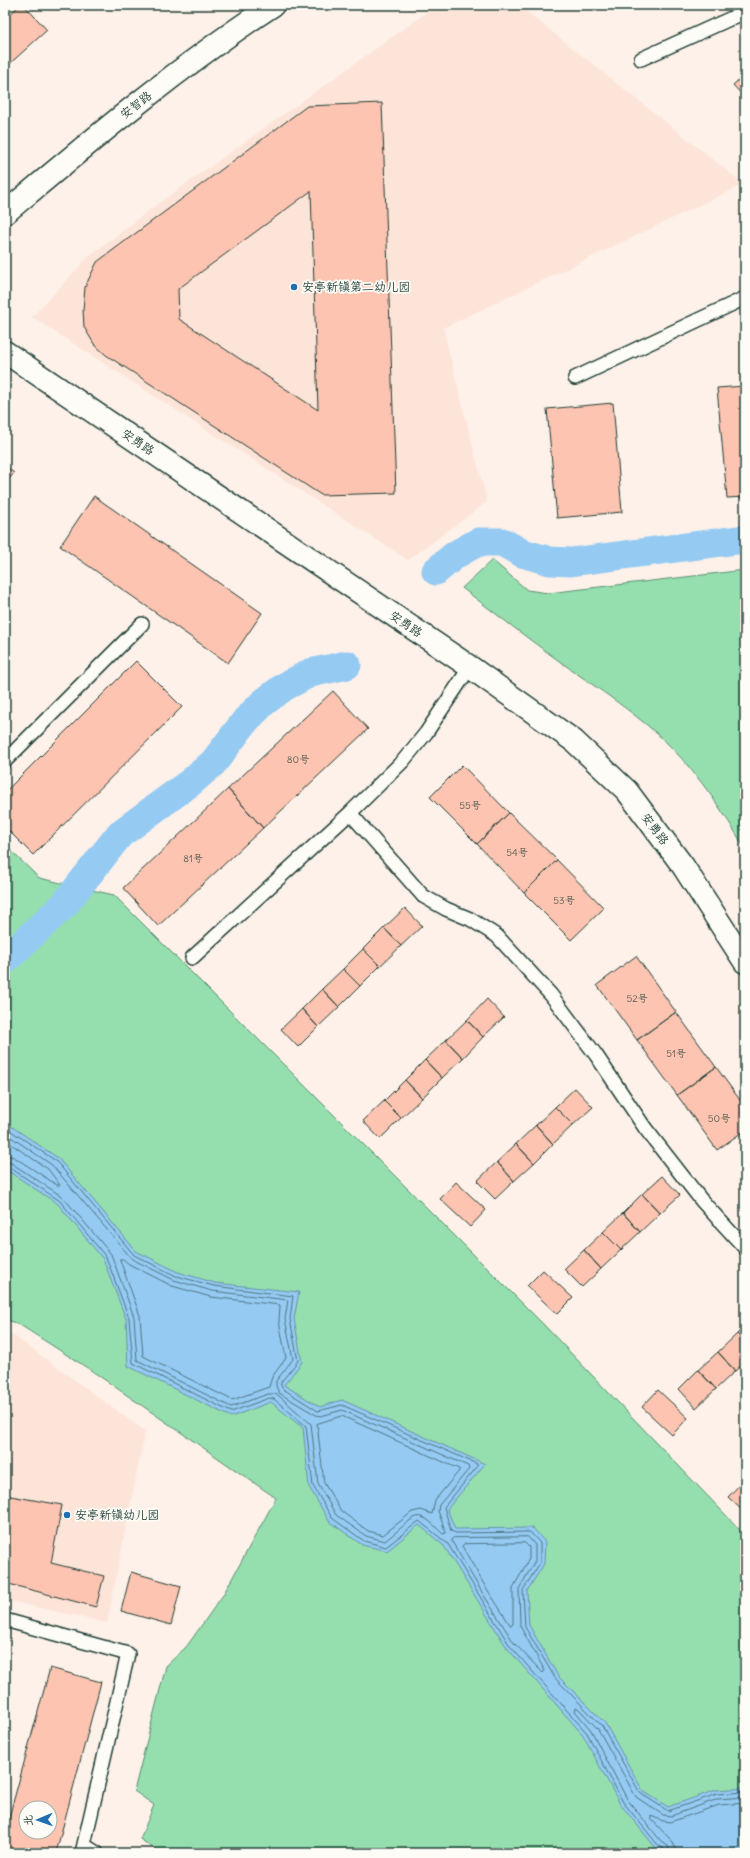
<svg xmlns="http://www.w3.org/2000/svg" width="750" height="1858" font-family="Delius,'LXGW WenKai TC',sans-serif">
<rect width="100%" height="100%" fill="#fdf1e9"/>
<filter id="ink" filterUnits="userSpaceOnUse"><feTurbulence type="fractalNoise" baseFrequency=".025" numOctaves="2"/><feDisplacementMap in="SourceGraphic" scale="8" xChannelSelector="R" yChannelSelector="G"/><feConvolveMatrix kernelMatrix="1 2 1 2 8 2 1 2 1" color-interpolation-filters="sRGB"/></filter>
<g filter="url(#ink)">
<path fill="#fde4d8" d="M437,5H518L744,184L443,328L487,502L408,560L32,317L88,257L155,206Z
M5,1333L14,1336L145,1431L107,1623L5,1600Z"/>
<path fill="#95dfae" stroke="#5a8e71" d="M492,560L527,590L548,593L745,570V849C724,812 700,777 670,746C638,714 598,689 562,663C528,639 495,613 462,588Z
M5,845L39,878L114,895L543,1324L743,1533L745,1537V1853H160L140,1839L154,1805L134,1791L166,1666L187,1646L223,1595L276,1498L89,1369L20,1325L5,1319Z"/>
<path fill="#95caf3" stroke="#6692a7" d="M5,1122L58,1158L136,1251L178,1272L215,1283L299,1292L294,1319L302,1362L284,1385L320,1407L342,1400L485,1464L447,1509L455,1529L533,1528L545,1542L544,1564L527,1591L529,1625L558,1676L605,1723L643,1791L668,1807L716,1790L745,1788V1853H663L656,1848L620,1804L583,1735L507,1648L444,1546L419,1525L387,1551L362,1545L329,1521L309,1487L303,1428L271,1402L231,1417L128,1366L126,1319L103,1259L58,1204L5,1169Z"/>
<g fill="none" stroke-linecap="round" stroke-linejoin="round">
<path stroke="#4e7580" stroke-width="1" d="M5,1127L56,1161L134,1255L176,1276L214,1286L293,1296L290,1319L298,1361L281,1382V1386L283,1389L318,1411L342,1405L477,1464V1467L444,1507L451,1531L456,1533L530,1532L540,1543V1563L523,1590L525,1627L555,1678L602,1726L640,1793L668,1811L717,1794L745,1792
M5,1133L52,1165L132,1259L174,1280L212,1291L288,1300L285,1319L293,1359L276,1381V1386L279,1393L316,1415L321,1416L342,1410L468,1466L469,1469L439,1505L438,1511L446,1533L443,1534C435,1527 424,1512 413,1518L385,1541L366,1536L336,1515L318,1484L311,1424L278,1395L273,1394H268L231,1407L137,1360L134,1317L111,1254L63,1197L11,1163L5,1161
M5,1140L48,1169L60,1185H57L14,1157L5,1155
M5,1166L9,1167L60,1201L106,1257L129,1318L133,1363L231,1412L269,1398L274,1399L306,1426L313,1486L332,1518L364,1541L386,1547L419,1521L448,1544L510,1646L587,1733L623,1802L658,1845L664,1849L665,1853
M120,1259H123L129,1264L172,1286L211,1297L280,1305L279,1321L286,1358L272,1377L269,1387L232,1400L143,1356L140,1316Z
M342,1416L459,1469V1471L435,1500L432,1514L421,1510L412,1512L383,1535L368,1531L341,1511L324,1483L317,1424Z
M528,1537L535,1545V1561L519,1589L520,1626L545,1671L543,1673L514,1643L480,1589L451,1540L453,1538Z
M525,1543L529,1547V1559L513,1588V1624L511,1626L485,1586L462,1546L464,1544Z
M670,1853L668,1846L661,1841L627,1799L591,1730L575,1711L576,1708H578L598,1729L636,1797L663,1815L671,1816L718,1799L745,1797
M676,1853L673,1842L651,1819V1816L663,1821L670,1822L719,1805L745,1803"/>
<path stroke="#95caf3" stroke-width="29" d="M436,571L455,555L478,542H502L522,553L550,561L571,562L745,539
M5,960L64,905L120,834L191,782L213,763L246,720L264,702L284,687L310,673L347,665"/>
</g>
<path fill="#fcc4b1" stroke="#1f3d34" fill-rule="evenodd" d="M20,5H24L47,30L5,68V19Z
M745,74V98L733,85Z
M382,103L396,493L321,495L106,355L94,344L84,327L83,310L85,287L97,262L307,106ZM311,191L318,410L179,319L178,289Z
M745,386V497L727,498L717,388Z
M613,403L622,512L557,518L547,409Z
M5,466L14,473L5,484Z
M94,496L262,613L228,663L60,546Z
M136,661L182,707L33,855L5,827V792Z
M333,691L368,729L263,828L228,789Z
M462,765L509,813L477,844L430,797Z
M228,789L263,828L158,926L123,888Z
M509,813L557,860L524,893L477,844Z
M557,860L604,908L571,940L524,893Z
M405,908L422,926L401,946L384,928Z
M384,928L401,946L380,966L363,949Z
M363,949L380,966L360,986L343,969Z
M636,956L676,1012L637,1040L597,985Z
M343,969L360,986L339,1007L322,989Z
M322,989L339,1007L318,1027L302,1009Z
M487,999L504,1017L483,1037L467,1020Z
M302,1009L318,1027L298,1047L281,1029Z
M676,1012L716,1067L677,1095L637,1040Z
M467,1020L483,1037L463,1058L446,1040Z
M446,1040L463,1058L442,1078L425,1060Z
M425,1060L442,1078L422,1098L405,1080Z
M716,1067L745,1107V1130L717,1150L677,1095Z
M405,1080L422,1098L401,1118L384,1101Z
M575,1088L593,1107L573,1125L555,1107Z
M384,1101L401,1118L380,1139L363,1121Z
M555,1107L573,1125L553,1144L536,1125Z
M536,1125L553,1144L534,1163L516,1144Z
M516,1144L534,1163L514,1181L497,1162Z
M497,1162L514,1181L495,1199L477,1181Z
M662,1176L680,1195L660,1213L642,1194Z
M456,1182L486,1210L470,1227L440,1199Z
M642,1194L660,1213L640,1232L623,1213Z
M623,1213L640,1232L621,1250L603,1232Z
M603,1232L621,1250L601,1269L584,1250Z
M584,1250L601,1269L582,1287L564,1269Z
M543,1270L573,1298L557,1314L527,1286Z
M745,1326V1342L737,1334Z
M737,1334L745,1342V1362L735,1371L718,1352Z
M718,1352L735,1371L716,1389L698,1370Z
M698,1370L716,1389L696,1408L679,1389Z
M658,1390L688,1418L672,1435L642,1407Z
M744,1480L745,1481V1513L728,1497Z
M5,1495L62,1505L51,1563L104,1576L96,1607L5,1583Z
M131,1572L181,1586L171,1625L121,1611Z
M50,1668L101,1682L56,1853H5V1832ZM26,1808H50V1832H26Z"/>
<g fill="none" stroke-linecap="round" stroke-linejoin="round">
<g stroke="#1f3d34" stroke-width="16">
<path id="service" d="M641,59L745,12
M575,378L745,298
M5,761L142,624
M350,813L423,896L446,909L470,919L497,936L551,995L596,1055L645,1128L702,1201L745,1248
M192,958L350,813L403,761L426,733L470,667
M5,1620L128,1654L82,1853
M84,1845L97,1853"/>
</g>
<g stroke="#1f3d34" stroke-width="25">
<path id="minor" d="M5,352L470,667L574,741L627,791L683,866L745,962"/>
</g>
<g stroke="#1f3d34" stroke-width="25">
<path id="tertiary" d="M5,213C92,140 178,67 273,5"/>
</g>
<use href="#service" stroke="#fdfcf7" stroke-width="13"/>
<use href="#minor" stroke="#fdfcf7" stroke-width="22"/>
<use href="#tertiary" stroke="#fdfcf7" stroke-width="22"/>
</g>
</g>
<g fill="#1f6fb2" stroke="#fdfcf7" stroke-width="1.5">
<circle cx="294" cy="287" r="4"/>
<circle cx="67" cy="1515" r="4"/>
</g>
<g text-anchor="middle" stroke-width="3.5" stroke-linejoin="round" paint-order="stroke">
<g font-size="10" fill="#565f53">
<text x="298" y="763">80号</text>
<text x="470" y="809">55号</text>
<text x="517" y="856">54号</text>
<text x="193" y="862">81号</text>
<text x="564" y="904">53号</text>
<text x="637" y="1002">52号</text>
<text x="676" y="1057">51号</text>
<text x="719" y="1122">50号</text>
</g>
<g font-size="12" fill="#1f3d34" stroke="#fdfcf7">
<text transform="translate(136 105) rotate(-38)" y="4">安智路</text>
<text transform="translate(138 442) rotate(34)" y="4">安勇路</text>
<text transform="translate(406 624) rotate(34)" y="4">安勇路</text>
<text transform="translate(655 829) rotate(53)" y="4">安勇路</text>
</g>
<g font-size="12" fill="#1f3d34" stroke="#fdfcf7" text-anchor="start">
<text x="302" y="291">安亭新镇第二幼儿园</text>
<text x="75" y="1519">安亭新镇幼儿园</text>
</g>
</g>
<rect width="750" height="1858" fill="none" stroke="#fdfcf7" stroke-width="20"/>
<rect x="10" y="10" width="730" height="1838" fill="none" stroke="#1f3d34" stroke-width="1.5" filter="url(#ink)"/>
<g transform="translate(38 1820) rotate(268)"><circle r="19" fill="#fdfcf7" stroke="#a4b0a9"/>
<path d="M0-3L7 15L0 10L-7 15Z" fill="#1f6fb2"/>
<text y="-6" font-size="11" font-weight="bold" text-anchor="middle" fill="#1f3d34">北</text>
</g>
</svg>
